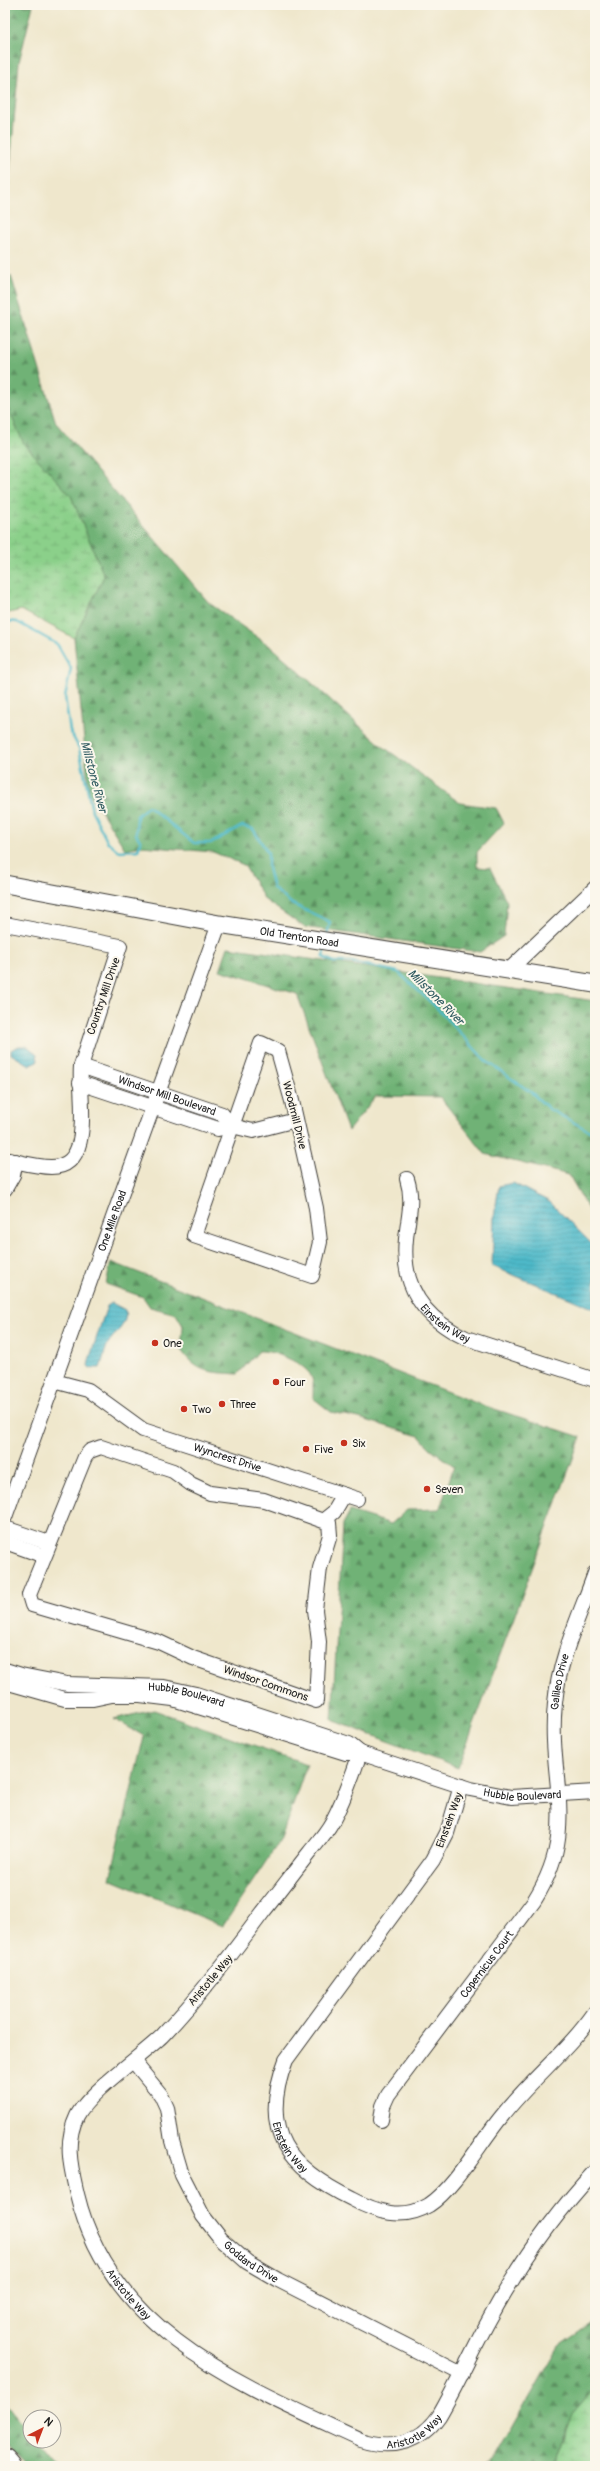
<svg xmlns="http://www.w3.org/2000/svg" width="600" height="2471" font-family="Pangolin,sans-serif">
<defs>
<pattern id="forest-firs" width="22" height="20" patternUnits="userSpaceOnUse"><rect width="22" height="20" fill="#70b276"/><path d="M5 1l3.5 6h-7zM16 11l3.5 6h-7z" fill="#5b9060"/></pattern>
<pattern id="wetland-marsh" width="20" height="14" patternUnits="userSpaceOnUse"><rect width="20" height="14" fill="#8bd08a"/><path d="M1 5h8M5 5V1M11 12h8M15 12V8" fill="none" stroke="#77b276"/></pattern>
<pattern id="water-rules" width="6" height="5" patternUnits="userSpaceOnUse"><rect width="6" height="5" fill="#4db9c9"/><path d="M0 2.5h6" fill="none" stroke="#439eac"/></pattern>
</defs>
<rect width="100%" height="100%" fill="#fbf7ec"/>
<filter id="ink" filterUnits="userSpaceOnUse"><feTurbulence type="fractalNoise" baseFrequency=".025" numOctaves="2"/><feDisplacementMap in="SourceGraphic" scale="8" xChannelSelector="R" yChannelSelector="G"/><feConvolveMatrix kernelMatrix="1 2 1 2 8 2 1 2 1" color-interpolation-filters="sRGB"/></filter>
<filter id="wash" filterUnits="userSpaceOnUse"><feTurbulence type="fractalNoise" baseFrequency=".012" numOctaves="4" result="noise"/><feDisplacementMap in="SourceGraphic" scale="16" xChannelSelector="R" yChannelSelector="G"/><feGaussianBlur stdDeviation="0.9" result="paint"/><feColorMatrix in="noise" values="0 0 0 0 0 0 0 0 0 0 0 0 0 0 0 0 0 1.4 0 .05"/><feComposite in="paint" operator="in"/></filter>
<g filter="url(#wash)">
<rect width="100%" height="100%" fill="#efe7cc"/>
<path fill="url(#forest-firs)" stroke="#466749" d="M5,5H33L19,62L5,228Z
M5,275L11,276L56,423L209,603L274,649L381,745L460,803L496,808L504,823L477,852V867L490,868L507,902L504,936L480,952L304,927L265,900L244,865L213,852L141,846L125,849L89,792L74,638L104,576L71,496L24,444L5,402Z
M228,947L595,1001V1221L569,1175L485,1154L440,1097L376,1096L348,1131L297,994L220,970Z
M111,1262L479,1404L581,1437L458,1768L332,1720L343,1524L350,1511L391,1524L407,1510L440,1509L454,1466L430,1448L419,1436L359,1418L331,1412L313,1398C313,1392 314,1382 311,1376C305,1363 272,1350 259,1351L238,1374C210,1372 198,1374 181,1350L183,1326L176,1314L150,1307L143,1297L106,1284Z
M154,1710L307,1764L281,1839L223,1926L110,1879L144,1736L114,1719Z
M595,2321V2388L573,2414L555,2462L559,2466H486L495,2458L559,2346Z
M5,2402L30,2434V2441H36L59,2466H27L5,2445Z"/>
<path fill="url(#wetland-marsh)" stroke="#547653" d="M5,402L24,444L71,496L104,576L74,638L21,610L5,614Z
M595,2388V2466H559L555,2463L573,2414Z"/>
<path fill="url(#water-rules)" stroke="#346a72" d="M19,1046H27L37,1054L38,1061L29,1065L11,1054V1050Z
M513,1183L550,1202L595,1247V1309L492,1266L494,1217L499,1186Z
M112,1303L125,1310C129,1326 112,1334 107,1346C104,1353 103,1361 100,1368H90L88,1366L89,1360L107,1306Z"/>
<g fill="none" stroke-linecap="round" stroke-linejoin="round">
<path stroke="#4db9c9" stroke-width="2.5" d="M5,621L17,622L57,644L71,668L65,697L70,731L79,748L92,811L107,841L118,851L138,850L141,842L136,834L137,816L148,806L194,843H211L242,826L253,829L268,853V868L273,888L292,904L330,922L327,936
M325,947L323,957L334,962H351L398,972L435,1006L486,1061L532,1093L549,1109L595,1134"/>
</g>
</g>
<g filter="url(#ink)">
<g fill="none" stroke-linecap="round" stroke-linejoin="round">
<g stroke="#3c3a36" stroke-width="16">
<g id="minor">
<path d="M5,924L120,946L81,1066C78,1094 96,1167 51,1167C36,1167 20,1162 5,1159"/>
<path d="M510,969L595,888"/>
<path d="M261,1043L278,1051L292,1101L316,1208L320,1242L312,1276L194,1236Z"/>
<path id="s1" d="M81,1066L222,1114L232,1126"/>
<path d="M80,1083L218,1129L232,1126L253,1131L296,1120"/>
<path id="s2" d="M407,1179C414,1201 408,1216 406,1239C401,1286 424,1319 466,1338L595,1380"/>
<path d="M5,1189L13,1175L16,1161"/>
<path id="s3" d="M54,1381L88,1390L143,1430L357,1499"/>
<path d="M101,1447L173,1471L191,1484L210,1493L264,1500L329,1523L330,1535L320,1568L315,1610L319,1642L316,1701L193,1658L159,1642L32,1605L29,1595L85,1457L90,1451Z"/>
<path id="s4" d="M5,1517L219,924"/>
<path d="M324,1520L334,1512L344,1495"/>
<path d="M5,1528L49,1543"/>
<path d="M5,1542L44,1556"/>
<path id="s5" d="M5,1670L21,1675L67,1684L164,1687L196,1694L349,1744L360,1753"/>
<path id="s6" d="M5,1682L65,1699H93L112,1695H140L173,1699L346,1753H360L470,1789L511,1797L595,1792"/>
<path id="s7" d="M360,1753C352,1777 344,1800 332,1822C326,1833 317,1843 309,1853C294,1872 279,1892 263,1912C231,1955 199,1997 162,2036C140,2057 88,2093 77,2116C64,2143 71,2168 77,2194C110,2334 245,2386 361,2440C392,2450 420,2443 439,2416C457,2385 471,2353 488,2322C517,2268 553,2216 595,2171"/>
<path id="s8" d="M461,1786L447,1833L433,1860L286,2060C258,2132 288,2168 352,2199C376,2212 403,2221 429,2205C455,2188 481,2141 502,2116C531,2079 568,2051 595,2012"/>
<path id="s9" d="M134,2062L161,2095L167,2108L172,2141L182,2175L203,2216L221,2239L247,2262L278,2280L462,2374"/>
<path id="s10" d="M381,2120L383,2106L388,2095L534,1901C581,1827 547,1780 555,1703C559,1658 580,1615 595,1573"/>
</g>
</g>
<g stroke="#3c3a36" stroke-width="19">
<g id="major">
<path id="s11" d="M5,884L219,924L595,984"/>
</g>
</g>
<g stroke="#3c3a36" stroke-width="22">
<path id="highway" d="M5,2459L11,2466"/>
</g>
<use href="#minor" stroke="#fff" stroke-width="14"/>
<use href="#major" stroke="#fff" stroke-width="17"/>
<use href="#highway" stroke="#fff" stroke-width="20"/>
</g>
</g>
<g fill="#c8321e" stroke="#fbf7ec" stroke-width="1.5">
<circle cx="155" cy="1343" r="4"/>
<circle cx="276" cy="1382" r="4"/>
<circle cx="222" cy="1404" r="4"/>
<circle cx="184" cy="1409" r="4"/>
<circle cx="344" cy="1443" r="4"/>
<circle cx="306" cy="1449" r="4"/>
<circle cx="427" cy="1489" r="4"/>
</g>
<g text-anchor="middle" stroke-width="4" stroke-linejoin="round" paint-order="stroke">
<g font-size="11" fill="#1c1c1c" stroke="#fbf7ec">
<text dy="4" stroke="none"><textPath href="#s11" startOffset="299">Old Trenton Road</textPath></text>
<text transform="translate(103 996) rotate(-71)" y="4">Country Mill Drive</text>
<text dy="4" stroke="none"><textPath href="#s1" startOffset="91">Windsor Mill Boulevard</textPath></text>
<text transform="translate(295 1115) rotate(76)" y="4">Woodmill Drive</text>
<text dy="4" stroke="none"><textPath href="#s4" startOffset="315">One Mile Road</textPath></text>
<text dy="4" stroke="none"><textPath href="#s2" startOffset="160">Einstein Way</textPath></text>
<text dy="4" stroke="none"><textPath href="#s3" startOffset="192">Wyncrest Drive</textPath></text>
<text dy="4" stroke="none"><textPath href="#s10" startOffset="494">Galileo Drive</textPath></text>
<text transform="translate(266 1683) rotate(19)" y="4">Windsor Commons</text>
<text dy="4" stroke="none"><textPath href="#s5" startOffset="184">Hubble Boulevard</textPath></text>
<text dy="4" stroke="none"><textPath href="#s6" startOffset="535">Hubble Boulevard</textPath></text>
<text transform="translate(449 1820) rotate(-70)" y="4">Einstein Way</text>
<text dy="4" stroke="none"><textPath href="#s10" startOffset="190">Copernicus Court</textPath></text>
<text transform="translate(210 1980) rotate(-50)" y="4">Aristotle Way</text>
<text dy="4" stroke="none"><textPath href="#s8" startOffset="420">Einstein Way</textPath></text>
<text dy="4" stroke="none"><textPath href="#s9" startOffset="239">Goddard Drive</textPath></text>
<text dy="4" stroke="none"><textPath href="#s7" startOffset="659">Aristotle Way</textPath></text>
<text dy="4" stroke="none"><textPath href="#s7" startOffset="993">Aristotle Way</textPath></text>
</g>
<g font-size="11" fill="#1c1c1c" stroke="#fbf7ec" text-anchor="start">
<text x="163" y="1347">One</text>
<text x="284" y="1386">Four</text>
<text x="230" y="1408">Three</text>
<text x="192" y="1413">Two</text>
<text x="352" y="1447">Six</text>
<text x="314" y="1453">Five</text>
<text x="435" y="1493">Seven</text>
</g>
<g font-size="12" font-style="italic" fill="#305b61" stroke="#fbf7ec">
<text transform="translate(94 777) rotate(75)" y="4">Millstone River</text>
<text transform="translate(436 997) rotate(45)" y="4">Millstone River</text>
</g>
</g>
<rect width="600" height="2471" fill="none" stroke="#fbf7ec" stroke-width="20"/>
<g transform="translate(42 2429) rotate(42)"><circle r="19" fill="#fbf7ec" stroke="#a29f99"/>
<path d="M0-3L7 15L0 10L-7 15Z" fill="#c8321e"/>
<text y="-6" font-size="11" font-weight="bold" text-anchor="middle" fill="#1c1c1c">N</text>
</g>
</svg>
